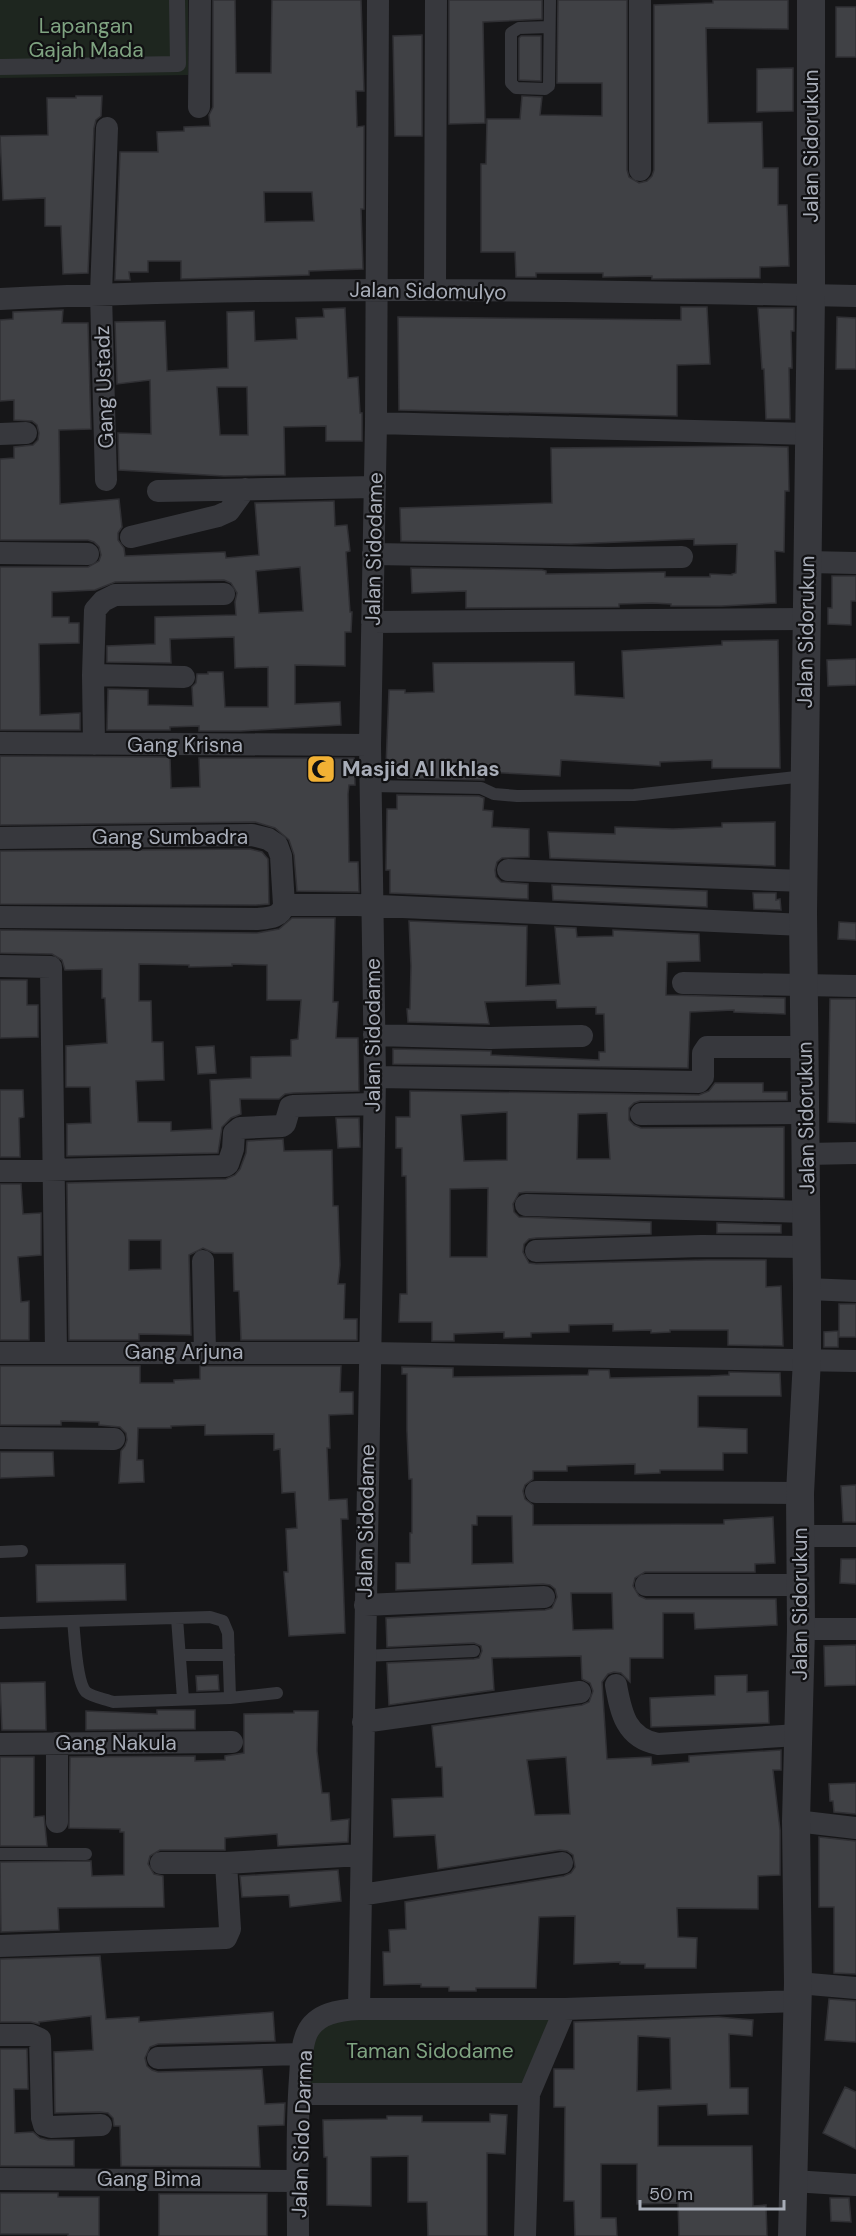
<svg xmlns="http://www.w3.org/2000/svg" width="856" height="2236" font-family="'DM Sans',sans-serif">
<rect width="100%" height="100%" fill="#161618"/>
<path fill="#1e261f" d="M0,0H188V75L0,78Z
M552,2015L523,2085L307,2087L311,2047L320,2028L339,2019Z"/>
<path fill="#404145" stroke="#303034" stroke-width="1.5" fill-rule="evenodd" d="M213,0H235L236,73H271L272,0H361L364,91H356L357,127L364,126V209H361L363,269L309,271V275L181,279V261H148V272H129L130,280H115L120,152H158L157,132L184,131V127L210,126L209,115L213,107ZM264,192H312L314,221L265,222Z
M449,0H542V19L483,22L485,123L449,124Z
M558,0H627V170L629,177L639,183L647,181L652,176L654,170V5L713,3V0H788V29L706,28L708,123L762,122L763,168H778V205H787L789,266L760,267V278L652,279V276L603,277V273H536V277H516L515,252H481V164H486L487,119H520L522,96L542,97L540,115L602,116V83H557Z
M836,7H856V57H836Z
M422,35V136H395L393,36Z
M521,36H541V81L519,80V38Z
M793,68V111L757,112V69Z
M76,96H102L101,116L96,120L94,128L88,273L63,274L61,226H45V198L3,200L0,136L48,135L47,98H76Z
M681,307H707L710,364L677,365V416L399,410L398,317L681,320Z
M345,308L348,378L358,377L360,413H362V441H326V426L284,427L285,475L224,476L119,470L118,433L151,434L150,380L117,384L115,322L165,321L167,371L228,368L227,312L254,311L255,341L297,339L296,318L324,317L323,309ZM217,387H247L248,435H220Z
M758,308H794V331H791L792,368H789L790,419H766L764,369H762Z
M63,310L62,323H88L91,429L59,430L60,504L119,499L122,527L118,533V540L124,548L125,556L225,552L226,558L259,555L255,503L334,501L335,526L347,525L350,551L346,552L350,612H352L351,632H345V666L295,665V704L340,702L341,725L241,731H199V726L170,727V730H107L108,689L148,690V705L193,706L192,687L196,683L197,674H208V672H223L225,707H268V667L235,668L234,637L170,639L171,663L107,662V646L155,644V617L236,615L235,602L237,593L231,583L224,580L115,582L95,590L52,592V617H69V623H79V643L39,644L40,715L80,713V730H0V567H88L99,561L101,555L99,547L94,542L88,540H0V459L14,458V447L33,445L38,440L39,433L37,425L32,421L14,420V400L0,401V320L13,319V312ZM300,567L303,611L259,613L256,571Z
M837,317L856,318V369H836Z
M754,446L788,447L789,491H785L784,552L775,551L776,603L722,606H671V604L652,603L619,604V607L466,608V591L412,593L411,568L542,570L546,571V574L665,572V577H710V574L732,575V574L736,573L737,544L694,545V539L571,544L401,541L400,508L552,503L551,448Z
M832,576H856V601H851V625L828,624V608H832Z
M778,640L780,768H712V760L660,762V766L561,760L560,776L484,772V780L398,778L399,767L386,766L389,690H405V693L434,692L433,663L574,662L575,695L624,698L622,651L722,645V641Z
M856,659V685L828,686L827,660Z
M0,756L170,757L171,788L200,787L199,758H354L355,785H349L348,794L349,862H358L359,892L297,891L294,855L289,840L275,828L255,822L0,825Z
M397,795L479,796L484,798L483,810L493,811L492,827L529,829V857L502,858L497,862L495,870L496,877L501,882L528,884V899L390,893V870H386L387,809H397Z
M775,822V866L550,858L548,832L615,834V827L673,829L722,827V823Z
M250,849L262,852L268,859L269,904L256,905L0,904V851Z
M552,885L707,891V907L553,900Z
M753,893H776V900L780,899L781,910L754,909Z
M292,918H335L333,1002H338L336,1038H358L359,1091L293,1093L285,1094L279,1099H240L241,1114L231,1118L222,1127L218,1153L67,1156V1124L91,1123L90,1087H66V1046L107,1043L105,998H102V969L65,970L62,960L52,954L0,953V930L257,933L279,929ZM139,964L189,965V967L232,966V964L267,965V1000H301L298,1039L291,1040V1056L251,1057V1078L210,1080L212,1129L171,1131V1122H138L136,1081L164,1080L163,1042H152L151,1001H139Z
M409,921L527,926L526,986L560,984L555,927L576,928L577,937L613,936V930L699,934L700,961L667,962L666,995L785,998V1014L734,1012V1010L690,1012L688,1068L393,1064V1049L491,1051V1055L599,1060V1052H605L604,1014H596V1007L557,1008L556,1000L485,1002L489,1024L408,1022L407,1009H410L411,966Z
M839,922L856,923V940L838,939Z
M0,980H27V1005H38V1037L0,1038Z
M830,999H856V1123L828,1122Z
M214,1046L216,1073L198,1074L196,1047Z
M715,1083H763V1092H787V1100L640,1101L634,1103L629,1108V1120L634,1125L641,1128L784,1127V1198L526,1192L519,1193L513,1204L514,1212L519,1217L651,1222V1234L536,1238L529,1239L524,1244L523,1252L529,1263L536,1264L706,1260H766V1287L781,1286L783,1346L728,1345V1330H670V1332L651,1333V1330L613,1331V1324L569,1325V1332L531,1333V1337L504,1338V1332L454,1334V1341H432V1322H399L400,1294H407L406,1176H402V1148H396V1117H410V1091L699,1095L709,1091ZM507,1112V1160L464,1161L461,1115ZM607,1113L610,1159H577L578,1114ZM488,1188L487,1257H450V1189Z
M0,1090H23L24,1117L19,1118L20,1157H0Z
M336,1118H359L360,1147L338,1148Z
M283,1139L284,1151L332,1150L333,1206H338L340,1265L338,1284H345L344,1319H357V1340H241L239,1291H234L233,1253H214L203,1248L189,1255L191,1335L139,1334V1340H69L67,1183L226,1179L235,1175L240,1169L246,1153L247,1141ZM129,1240H161V1269L129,1270Z
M0,1184H21L23,1214L41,1213V1255L18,1257L21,1302L29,1301V1340H0Z
M717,1223L781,1225V1233H717Z
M839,1304H856V1337H839Z
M838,1331V1347H824V1332Z
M0,1366H140V1383H174V1380L200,1379V1366H341L340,1392H353V1414L329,1415L330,1448H327L329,1500L347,1499L348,1519H341L345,1633L289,1636L284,1572H288L286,1529L297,1528L295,1492L282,1493L280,1449L274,1450V1434L205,1435V1425L171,1426V1428H138L137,1460H143L144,1482L119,1483L121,1451L125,1446L127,1440L126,1433L120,1427L99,1425V1422L61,1421V1425H0Z
M402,1367L453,1368V1377L588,1375L589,1370H609L610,1378L710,1376L729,1375V1372L780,1373L781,1396H698V1427L747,1429V1453H723V1470H660V1473L635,1474V1464L567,1466V1471H533V1479L525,1485L523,1491L525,1499L533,1505V1525L724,1524V1520L773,1517L775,1563L755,1564V1572H645L635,1578L633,1586L639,1596L646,1599H776L777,1625L695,1629L694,1613H663V1658H630V1682L621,1673L614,1672L608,1674L602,1682L607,1759L651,1757L652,1765L689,1762V1756L781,1750V1770H773L780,1830V1875L758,1876V1909L677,1908L678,1937L697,1938L696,1968H645V1964H620V1962L574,1964L575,1916L539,1917L536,1988H476V1991H449V1987H421V1984L384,1985L383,1952H390L389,1930L406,1929L405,1902L564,1876L571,1873L575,1867L573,1855L567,1851L560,1850L438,1869L435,1835L394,1837L392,1799L443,1797L442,1767H436L432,1726L582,1705L589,1702L593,1691L590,1683L582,1679L581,1656L492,1658L494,1690L389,1705L387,1663L474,1659L479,1658L482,1651L481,1646L474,1643L387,1647L386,1618L545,1610L552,1608L557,1597L555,1589L550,1585L543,1584L396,1590V1563H410V1533H412V1479H409L407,1431V1374H402ZM477,1516H512L513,1563L472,1564V1525H477ZM571,1593H612L613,1629L573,1630ZM566,1757L570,1814L535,1815L527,1760Z
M0,1452H53L54,1476L0,1478Z
M856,1485V1522H843L841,1486Z
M841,1559H856V1584L840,1583Z
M125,1564L126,1600L37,1602L36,1565Z
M856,1645V1685L825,1686L824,1646Z
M218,1675L219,1690L197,1691L196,1676Z
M747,1675V1692L768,1691L769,1723L651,1727L650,1698L715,1695V1676Z
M45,1682L46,1730H2L0,1683Z
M157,1710H195V1729L86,1730V1711L157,1714Z
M294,1711H318L317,1751L322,1793H329L331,1821L349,1819L348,1842L278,1846L277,1834L225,1838V1850H160L150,1856L148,1864L154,1874L163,1876L164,1907L58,1908L59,1930L1,1932L0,1862L91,1861L92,1876L124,1875V1832H120V1829L69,1828L70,1757L195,1756V1761L225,1760V1756L244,1753V1714L294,1713Z
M0,1757H34V1817L44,1816L47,1846H0Z
M856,1783V1814L834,1812L833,1801H830L829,1784Z
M819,1837L856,1841V1974L834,1973V1907H819Z
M338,1870L341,1901L290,1907L289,1895L242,1897L240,1876Z
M100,1956L106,2019L139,2017V2022L273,2012L275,2041L158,2044L150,2047L145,2058L147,2066L152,2070L158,2072L262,2069L265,2104L285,2103L284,2125L258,2126L260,2167L121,2166L120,2126H114L113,2118L108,2113L100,2112L55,2113L54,2052L93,2050L91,2016L39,2022V2024L31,2022H0V1959Z
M829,1999L856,2001V2042L825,2040Z
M718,2017L753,2020L752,2036L729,2034L730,2088H748V2114L708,2115L707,2104L658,2106V2146H752L753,2206L766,2205L767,2236H679L678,2203L637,2204V2164H601V2218H616L617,2236H575L574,2201H564L565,2107H554V2069H574V2022ZM638,2036L670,2038L671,2089L637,2091Z
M0,2049H27L28,2089H14L15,2133L33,2132L40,2138L48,2140H74V2166H0Z
M845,2087L856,2092V2149L823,2133Z
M490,2114L507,2115L505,2154L487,2153V2236H428L427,2202H408V2156L371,2157V2206L327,2205V2157H324L323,2120L387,2119V2116H422V2122H490Z
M0,2193H58V2197H99V2236H68V2234H0Z
M159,2194H267V2236H159Z
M830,2198H849L851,2222L831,2221Z"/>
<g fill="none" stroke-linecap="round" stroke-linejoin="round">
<path stroke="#37383d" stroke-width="12" d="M549,27L519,28L511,33V83L516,88L545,89L549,86L550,0
M371,786L481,788L494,794L517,796L634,795L805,776
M0,1552L22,1551
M177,1618L183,1699
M73,1621C75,1636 76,1682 86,1692C92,1697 105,1699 113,1702L230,1698L277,1693
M0,1623L210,1617L223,1621L228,1633L230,1698
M180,1655H229
M364,1656L474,1651
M0,1854H86"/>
<path stroke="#37383d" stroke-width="16" d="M0,67L178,64L177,0"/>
<path stroke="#37383d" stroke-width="22" d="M640,0V170
M199,107L200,0
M435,290L436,0
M0,299C285,285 571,290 856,296
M376,423L809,434
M0,434L26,433
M106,480L101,294L107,128
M158,491L375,487
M131,537L218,516L229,511L245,489
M0,553L88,554
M373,554L608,558L682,557
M807,562L856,563
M372,622L807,619
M93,675L184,677
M0,743L370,745
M94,744L93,675L95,610L103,601L115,595L224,594
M0,838L252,835L268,839L277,845L281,856L284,905C281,918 268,918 257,919L0,917
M508,870L804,881
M284,905H357L804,925
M0,966L51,967L56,1352
M683,983L856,986
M374,1035L490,1038L582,1036
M375,1077L699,1082L703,1077V1053L707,1047H805
M641,1114L806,1113
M807,1154L856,1153
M0,1171L225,1166L228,1164L233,1149L234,1133L240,1128L282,1126L285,1124L290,1107L293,1106L374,1104
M526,1205L808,1212
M536,1251L701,1246L808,1247
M203,1261L205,1352
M807,1289L856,1291
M0,1353H369L856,1361
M0,1438L114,1439
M536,1492L800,1493
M800,1536H856
M646,1585H801
M365,1605L544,1597
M801,1629H856
M616,1685C621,1713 626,1738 658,1744L798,1735
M363,1722L580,1692
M0,1744L232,1742
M796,1821L856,1828
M57,1822V1743
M161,1863H226L361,1855
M361,1895L562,1863
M0,1946L226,1938L230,1929L226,1863
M798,1983L856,1988
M359,2009H565L798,2001
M0,2035H31L40,2039L42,2118L44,2125L51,2127L101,2125
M158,2058L302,2054
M299,2094H529
M0,2179L298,2181
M793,2181L856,2185
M298,2236C298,2184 296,2131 300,2078C301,2064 301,2046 307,2033C316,2013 340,2010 359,2009L375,1077L370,745L376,423L378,0
M525,2236L529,2094L565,2009"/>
<path stroke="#37383d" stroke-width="28" d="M792,2236L798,1983L796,1821L801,1629L800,1493L807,1359V1289L803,913L811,295V0"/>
</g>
<defs>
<g id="mosque-square" transform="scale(1.5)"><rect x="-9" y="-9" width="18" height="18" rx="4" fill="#f2b134" stroke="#111113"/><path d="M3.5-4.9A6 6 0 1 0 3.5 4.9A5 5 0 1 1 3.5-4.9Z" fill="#111"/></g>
</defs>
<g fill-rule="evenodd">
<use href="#mosque-square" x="321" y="769"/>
</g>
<g text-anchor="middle" stroke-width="4.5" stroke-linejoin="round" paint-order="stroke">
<g font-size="21" fill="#7fa381" stroke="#111113">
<text x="86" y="33">Lapangan<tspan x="86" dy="24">Gajah Mada</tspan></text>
<text x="430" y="2058">Taman Sidodame</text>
</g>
<g font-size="21" fill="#a8adb8" stroke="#111113">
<text transform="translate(811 146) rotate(-90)" y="7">Jalan Sidorukun</text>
<text transform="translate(428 291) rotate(1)" y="7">Jalan Sidomulyo</text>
<text transform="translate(104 387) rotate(-92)" y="7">Gang Ustadz</text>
<text transform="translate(374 549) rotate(-89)" y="7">Jalan Sidodame</text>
<text transform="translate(806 632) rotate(-89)" y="7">Jalan Sidorukun</text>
<text x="185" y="752">Gang Krisna</text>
<text x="170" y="844">Gang Sumbadra</text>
<text transform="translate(373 1035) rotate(-90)" y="7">Jalan Sidodame</text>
<text transform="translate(806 1118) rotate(-91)" y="7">Jalan Sidorukun</text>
<text x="184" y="1359">Gang Arjuna</text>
<text transform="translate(366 1521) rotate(-89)" y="7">Jalan Sidodame</text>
<text transform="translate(800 1604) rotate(-90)" y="7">Jalan Sidorukun</text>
<text x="116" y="1750">Gang Nakula</text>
<text transform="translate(302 2134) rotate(-88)" y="7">Jalan Sido Darma</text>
<text x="149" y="2186">Gang Bima</text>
</g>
<g font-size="21" font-weight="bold" fill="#a8adb8" stroke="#111113" text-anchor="start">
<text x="342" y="776">Masjid Al Ikhlas</text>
</g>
</g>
<path d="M640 2200v9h144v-9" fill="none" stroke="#a8adb8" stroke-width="3"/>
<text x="649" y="2200" font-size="18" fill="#a8adb8" stroke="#111113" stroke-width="4.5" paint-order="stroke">50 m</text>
</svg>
